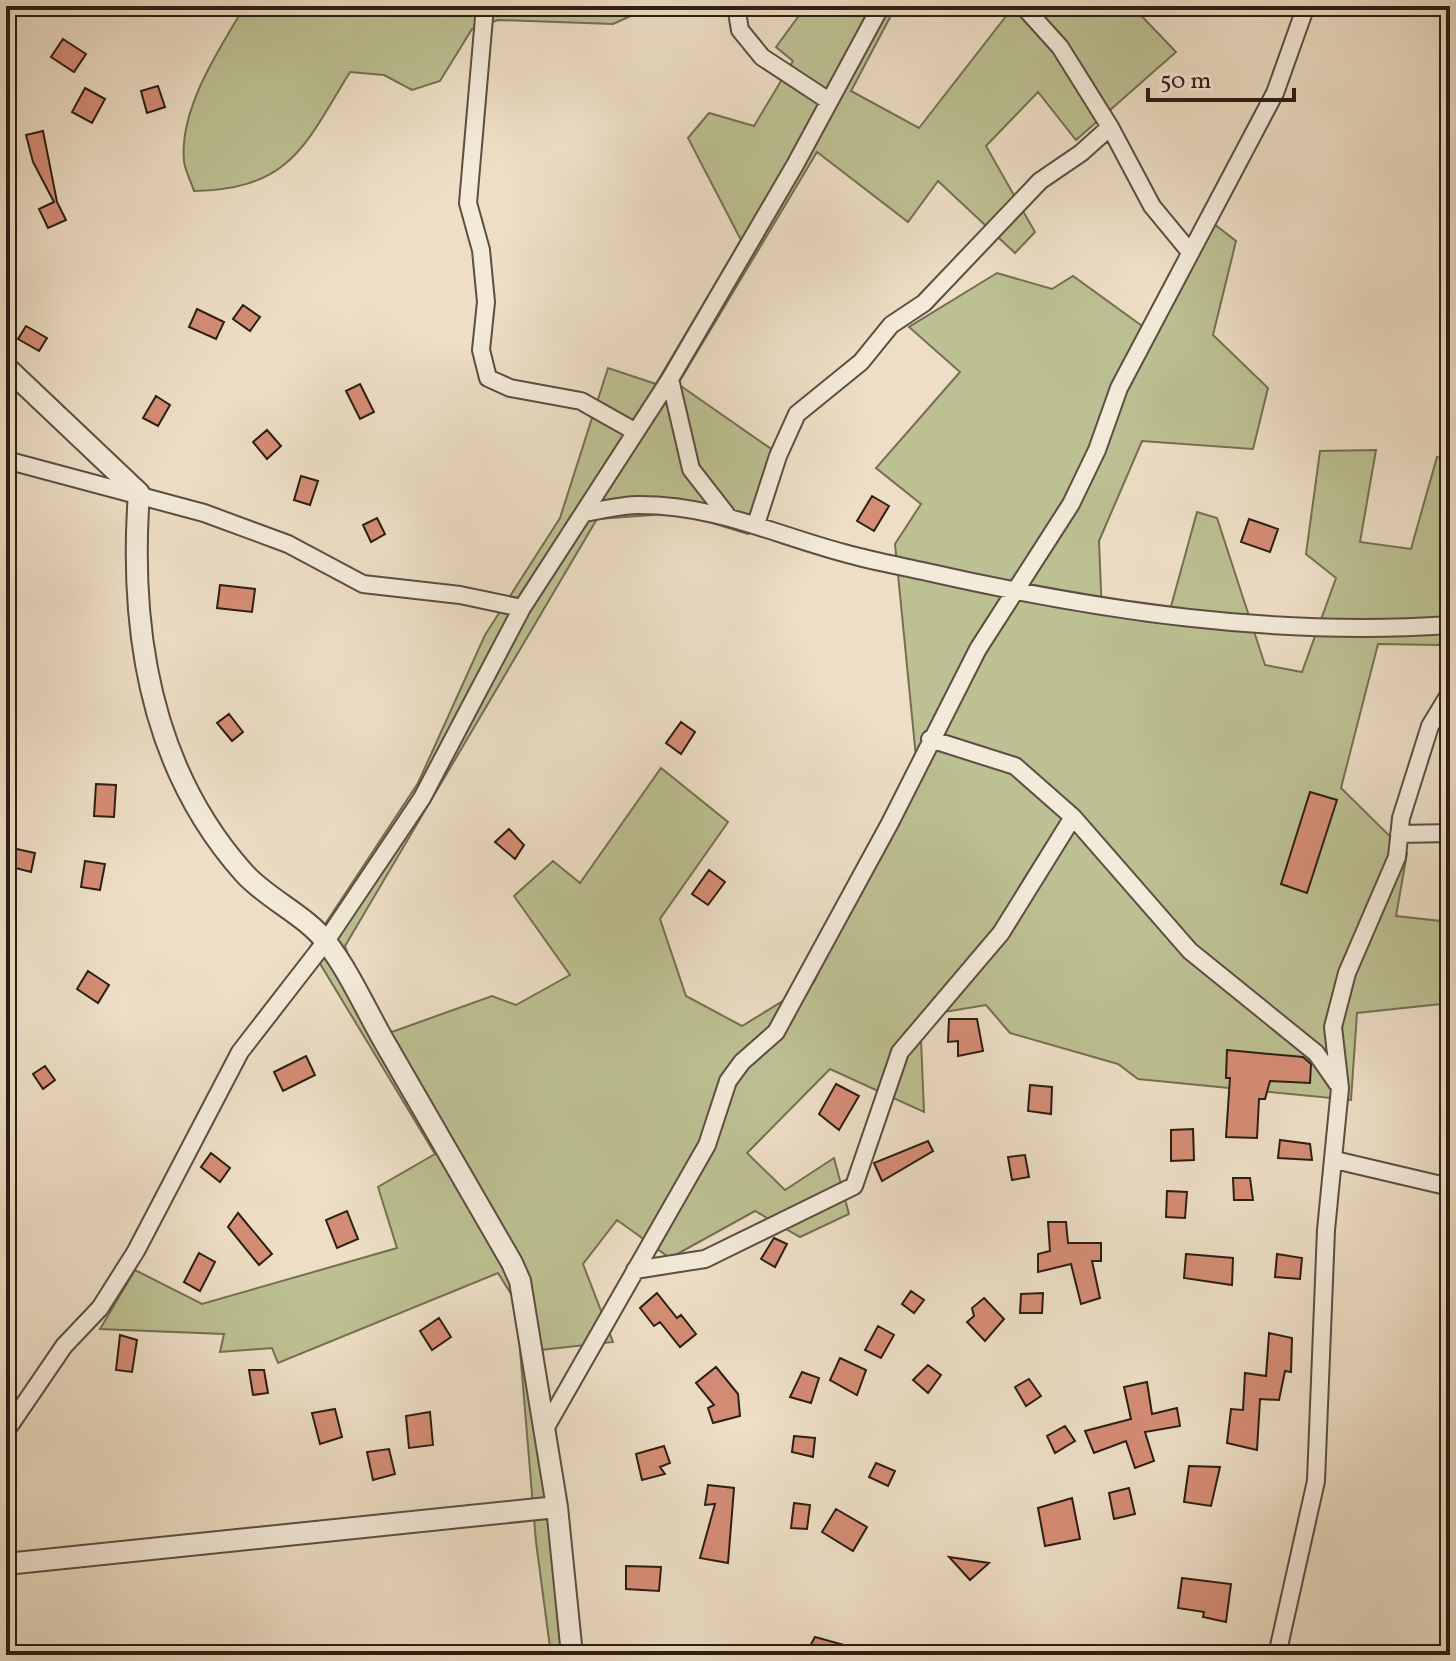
<svg xmlns="http://www.w3.org/2000/svg" width="1456" height="1661" font-family="Vollkorn,serif">
<rect width="100%" height="100%" fill="#eddec5"/>
<filter id="stains"><feTurbulence type="fractalNoise" baseFrequency=".0025" numOctaves="4"/><feColorMatrix values="0 0 0 0 .2 0 0 0 0 .09 0 0 0 0 .02 0 0 0 .5 -.17"/></filter>
<radialGradient id="worn" r=".72"><stop offset=".6" stop-color="#630" stop-opacity="0"/><stop offset="1" stop-color="#630" stop-opacity=".3"/></radialGradient>
<path fill="#bcc092" stroke="#746f52" stroke-width="2" d="M245,6H653L613,24L498,20L472,29L440,81L412,90L384,75L350,72C305,145 291,189 194,191C191,181 185,171 184,161C179,109 219,49 245,6Z
M806,6H896L851,91L919,128L1014,6H1132L1176,52L1076,140L1038,92L986,146L1035,232L1015,253L938,181L908,222L817,152L678,384L777,453L748,534L680,513L597,519L345,946L363,996L389,1033L492,996L516,1005L570,975L514,896L553,861L580,883L661,768L728,822L660,919L686,996L742,1026L814,982L916,757L895,544L921,504L876,468L960,372L909,327L997,273L1052,289L1073,276L1156,336L1214,224L1236,241L1213,335L1268,388L1253,449L1142,441L1099,541L1102,614L1167,621L1197,512L1217,518L1265,665L1302,672L1336,578L1306,554L1320,451L1376,450L1360,542L1411,549L1437,457L1450,460V607L1439,645L1378,644L1341,788L1407,853L1396,916L1450,922V1003L1357,1013L1351,1100L1138,1079L1118,1064L1010,1033L986,1005L920,1016L924,1112L830,1069L747,1153L785,1190L834,1158L849,1214L800,1237L755,1211L670,1258L617,1220L583,1264L613,1342L541,1350L576,1655H551L536,1542L516,1302L498,1273L278,1363L272,1348L220,1352L224,1334L100,1329L135,1270L202,1304L397,1248L378,1187L435,1154L310,947L418,783L485,635L560,518L608,368L656,384L741,240L688,138L709,113L754,126L793,61L776,47Z"/>
<path fill="#d58d76" stroke="#2b1e13" stroke-width="2" d="M63,39L86,54L74,72L51,57Z
M158,86L165,107L147,113L141,91Z
M85,88L105,99L92,123L72,112Z
M43,131L57,202L66,220L48,228L39,209L54,202L33,162L26,135Z
M243,305L260,317L250,331L233,319Z
M197,309L224,322L216,339L189,327Z
M26,326L47,338L39,351L18,339Z
M360,384L374,412L360,419L346,391Z
M156,396L170,405L158,426L143,418Z
M267,430L281,446L267,459L253,442Z
M301,476L318,481L310,505L294,500Z
M872,496L889,506L874,531L857,521Z
M377,518L385,534L371,542L363,525Z
M1249,519L1278,529L1270,552L1241,542Z
M220,585L255,589L252,612L217,608Z
M229,714L243,732L232,741L217,723Z
M681,722L695,732L681,754L666,743Z
M96,784L116,785L114,817L94,816Z
M1310,792L1337,800L1307,893L1281,884Z
M509,829L524,845L515,859L495,842Z
M12,848L35,853L31,872L8,866Z
M85,861L105,864L100,890L81,887Z
M709,870L725,882L708,905L692,894Z
M88,971L109,985L98,1003L77,989Z
M949,1019H977L983,1051L958,1056V1041L948,1042Z
M1227,1050L1303,1057L1311,1064L1310,1083L1270,1081L1265,1099H1259L1257,1138L1226,1137L1230,1078H1226Z
M306,1056L315,1075L283,1091L274,1072Z
M45,1066L55,1080L43,1089L33,1074Z
M836,1084L859,1096L839,1130L819,1114Z
M1030,1085L1052,1087L1051,1114L1028,1111Z
M1193,1129L1194,1160L1171,1161V1130Z
M1280,1140L1310,1144L1312,1160L1278,1158Z
M928,1141L933,1151L882,1181L874,1163Z
M211,1153L230,1168L220,1182L201,1167Z
M1025,1155L1029,1177L1012,1180L1008,1157Z
M1233,1178H1250L1253,1200H1234Z
M1167,1191L1187,1192L1185,1218L1166,1217Z
M347,1211L358,1239L337,1248L326,1220Z
M238,1213L272,1254L259,1265L228,1227Z
M1048,1222H1066L1068,1243H1101V1261H1092L1100,1298L1081,1304L1071,1264L1038,1272V1254L1050,1251Z
M774,1238L787,1244L775,1267L761,1259Z
M199,1253L215,1262L200,1291L184,1282Z
M1186,1254L1233,1258L1232,1285L1184,1278Z
M1277,1254L1302,1258L1300,1279L1275,1277Z
M911,1291L924,1300L914,1313L902,1304Z
M657,1293L677,1318L681,1315L696,1334L680,1347L660,1322L654,1326L640,1308Z
M1043,1293L1042,1313H1020L1021,1294Z
M984,1298L1004,1319L985,1341L967,1322L974,1316L972,1308Z
M439,1318L451,1337L432,1350L420,1331Z
M878,1326L894,1335L881,1358L865,1350Z
M1269,1333L1292,1338L1291,1372L1285,1371L1279,1400L1260,1399L1257,1450L1227,1443L1231,1409L1243,1410L1245,1373L1266,1376Z
M120,1335L137,1340L132,1372L116,1370Z
M840,1358L866,1370L857,1395L830,1380Z
M928,1365L941,1375L928,1393L913,1380Z
M716,1367L738,1394L740,1416L713,1423L708,1408L714,1405L696,1383Z
M249,1370H264L268,1393L253,1395Z
M802,1372L819,1378L811,1403L790,1397Z
M1029,1379L1041,1396L1026,1406L1015,1387Z
M1147,1382L1152,1414L1177,1408L1180,1426L1145,1432L1154,1461L1135,1468L1126,1441L1094,1453L1085,1431L1131,1419L1124,1387Z
M335,1409L342,1437L320,1444L312,1413Z
M430,1412L433,1445L409,1448L406,1416Z
M1065,1426L1075,1441L1055,1453L1047,1436Z
M794,1436L815,1438L813,1457L792,1452Z
M664,1446L670,1463L660,1467L665,1474L642,1480L636,1454Z
M389,1449L395,1474L373,1480L367,1452Z
M876,1463L895,1471L888,1486L869,1477Z
M1189,1466L1220,1467L1211,1506L1184,1502Z
M708,1485L734,1488L728,1563L700,1558L715,1504L705,1505Z
M1129,1488L1135,1514L1114,1519L1109,1493Z
M1072,1498L1080,1539L1045,1546L1038,1508Z
M794,1503L810,1505L807,1529L791,1528Z
M836,1509L867,1527L853,1551L822,1532Z
M949,1557L989,1563L970,1580Z
M626,1566L661,1567L659,1591L626,1589Z
M1182,1578L1231,1584L1226,1622L1203,1617L1204,1612L1178,1608Z
M815,1637L862,1650L861,1655H805Z"/>
<g fill="none" stroke-linecap="round" stroke-linejoin="round">
<g stroke="#5c4e40" stroke-width="20">
<path id="minor" d="M485,6L468,203L481,250L486,302L481,350L488,378L510,388L581,401L636,432
M736,6L740,30L762,57L829,101
M1023,6L1060,47L1110,127L1152,206L1190,252
M670,379L691,469L726,514
M6,460L204,513L288,544L363,584L460,595L522,608
M585,513C602,510 621,505 639,505C715,505 773,534 844,553C872,561 900,566 927,572C1099,611 1274,637 1450,625
M756,524L778,456L797,414L861,362L891,325L924,303L1040,181L1081,153L1110,127
M930,739L1015,766L1073,817L1190,951L1316,1053L1337,1083
M1399,834L1450,833
M1335,1160L1450,1187
M635,1270L705,1259L854,1186L900,1052L1001,933L1073,817
M546,1427L707,1145L728,1081L742,1062L776,1032L890,823L978,649L1071,504L1097,450L1119,388L1275,93L1306,6
M6,1431L64,1346L100,1308L136,1251L240,1052L326,941L422,798L522,608L670,379L795,165L881,6
M1277,1655L1316,1481L1326,1230L1340,1088L1333,1027L1347,973L1397,857L1401,818L1430,726L1450,693"/>
</g>
<g stroke="#5c4e40" stroke-width="24">
<path id="tertiary" d="M6,367L139,493C129,629 150,768 244,873C267,899 306,915 327,943C350,973 366,1010 385,1043C427,1116 470,1190 512,1263L520,1281L557,1507L572,1655
M6,1564L557,1507"/>
</g>
<use href="#minor" stroke="#f3ead9" stroke-width="16"/>
<use href="#tertiary" stroke="#f3ead9" stroke-width="20"/>
</g>
<rect width="1456" height="1661" fill="none" stroke="#eddec5" stroke-width="32"/>
<rect x="8" y="8" width="1440" height="1645" fill="none" stroke="#2b1e13" stroke-width="4"/>
<rect x="16" y="16" width="1424" height="1629" fill="none" stroke="#2b1e13" stroke-width="2"/>
<path d="M1148 88v12h146v-12" fill="none" stroke="#2b1e13" stroke-width="4"/>
<text x="1160" y="88" font-size="24" fill="#2b1e13" stroke="#f3ead9" stroke-width="6" paint-order="stroke">50 m</text>
<rect width="100%" height="100%" filter="url(#stains)"/>
<rect width="100%" height="100%" fill="url(#worn)"/>
</svg>
